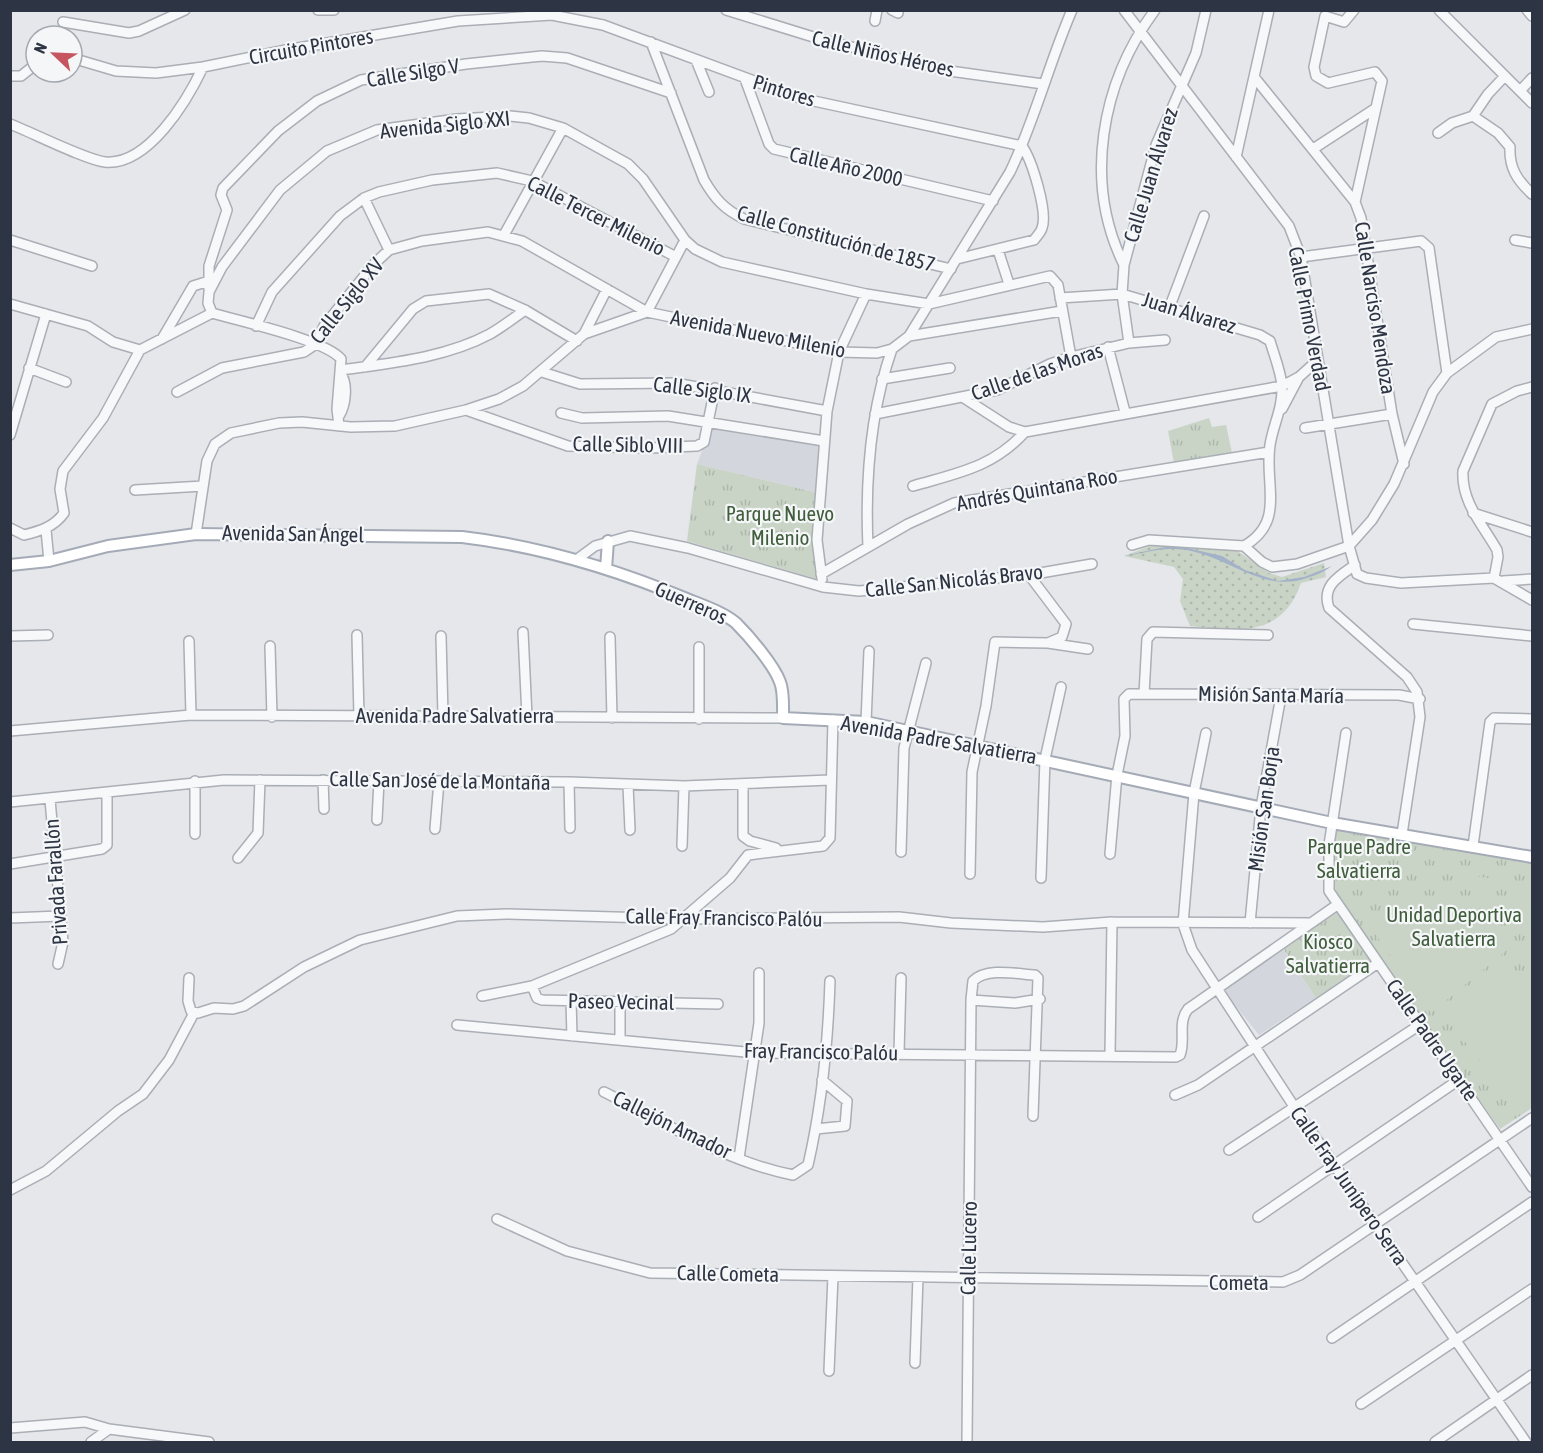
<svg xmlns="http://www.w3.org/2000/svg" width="1543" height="1453" font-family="'Asap Condensed',sans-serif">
<defs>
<pattern id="grass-dots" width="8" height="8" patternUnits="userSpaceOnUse" patternTransform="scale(1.5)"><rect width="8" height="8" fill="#c9d4c6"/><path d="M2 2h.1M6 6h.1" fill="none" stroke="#adb7ab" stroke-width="1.8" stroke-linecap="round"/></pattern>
<pattern id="park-tufts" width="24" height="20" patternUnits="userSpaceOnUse" patternTransform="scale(1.5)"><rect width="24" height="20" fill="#c9d4c6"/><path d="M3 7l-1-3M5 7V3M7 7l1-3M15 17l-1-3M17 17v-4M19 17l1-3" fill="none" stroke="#adb7ab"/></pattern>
<pattern id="water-ripples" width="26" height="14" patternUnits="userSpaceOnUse" patternTransform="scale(1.5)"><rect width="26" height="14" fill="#a3b2c8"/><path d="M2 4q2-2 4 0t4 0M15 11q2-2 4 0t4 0" fill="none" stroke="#8592a4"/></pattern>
</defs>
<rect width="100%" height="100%" fill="#e5e7eb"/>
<path fill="#d3d6dd" d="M713,422L822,441L818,493L697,464Z
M1282,948L1316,998L1259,1035L1223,990Z"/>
<path fill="url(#grass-dots)" d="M1229,545L1269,573L1282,577L1324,563L1326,577L1301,583C1282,638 1238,631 1190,626L1180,601L1183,579L1174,567L1124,556L1150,546Z"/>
<path fill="url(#park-tufts)" d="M1209,418L1212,427L1226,425L1232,453L1174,463L1168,431Z
M697,464L818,493L823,581L687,541Z
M1335,825L1532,860V1108L1500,1129L1333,892Z
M1338,912L1373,961L1316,998L1282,947Z"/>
<path fill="#c9d4c6" d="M1475,876L1494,879L1490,910L1471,907Z
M1515,884L1531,887L1526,919L1510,916Z
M1411,897L1493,914L1513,945L1431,1013L1368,924Z
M1532,925V965L1522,956L1526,933Z
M1508,971L1532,1000V1093L1517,1106L1448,1021Z"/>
<path fill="url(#water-ripples)" d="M1174,545L1222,556L1245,570L1278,581L1304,577L1332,566C1324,572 1316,575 1307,578C1259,595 1223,550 1175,549C1158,548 1140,554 1124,556Z"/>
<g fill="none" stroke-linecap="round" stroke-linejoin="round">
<g stroke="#aaaeb5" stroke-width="12">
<path id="minor" d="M318,10H334
M726,10L823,40L950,71L1043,84
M892,10L898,13
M1124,10L1289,226L1301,257L1349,546L1357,574L1366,578L1401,583L1494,578L1532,600
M1354,10L1344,22L1325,16L1314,67L1316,76L1328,83L1375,72L1382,81L1355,202
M1439,10L1532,103
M1527,10L1532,16
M875,21L877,10
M63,22L129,33L139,31L185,10
M651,42L704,180C715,199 724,209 744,219L951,269
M72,58L116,71L156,73L203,67L286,50L458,21L552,15L603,25L800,98L1022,146C1032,160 1048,212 1042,228C1041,232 1037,236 1034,240L957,259
M696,60L709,92
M10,76H21L36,64
M1255,78L1355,202L1361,218L1392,414L1404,464
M745,79L769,144L774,149L993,201
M1520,91L1532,78
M1473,116L1488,94L1505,76
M10,124C31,132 86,160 105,162C148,166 187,101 203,67
M1438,133L1452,123L1473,116L1498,133L1510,147C1509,168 1517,180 1532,194
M1313,149L1376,108
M1236,157L1269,10
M364,198L389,250
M504,235L563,128
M10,240L92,266
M1515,240L1532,243
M998,250L1009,284
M1301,257L1421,241L1429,248L1447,373
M1124,265C1083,182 1101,83 1155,10
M209,289V266L227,210L221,195L223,188L278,131L317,101L361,80L466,64L542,56L567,58L671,93
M1060,298L1122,294L1260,335L1270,341C1274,355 1281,372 1282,386C1283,408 1273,425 1270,445C1264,484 1286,522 1244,546
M10,304L88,326L113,342L140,350
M1170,306L1204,216
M212,313L208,303L209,292L222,267L280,190L327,151L377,130L457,119L510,116L529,118L563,128L628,164L643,179L685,240L695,249L722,262L866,294L929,304L1050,276L1058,285L1071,357
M212,313C239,321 326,340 341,359L337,409L339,426
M256,326L272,292L340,216L364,198L379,192L432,180L497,173L532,181L676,257
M584,334L607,289
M909,336L1062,311
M162,339L193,286L209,281
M1129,343L1122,294L1124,265L1156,145L1196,53L1206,10
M1108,347L1125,412
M365,367L413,309L426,301L489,294L525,310L577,341
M29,368L66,382
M341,370C391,363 445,358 490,334C502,327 514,318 525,310
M542,372L580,384L675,383L827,411
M882,379L950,368
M177,392L222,368L304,352L316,344L324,326L374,264L389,250L422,241L488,232L522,241L647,312L685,240
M964,398L1009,427L1025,432L1282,386L1299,377L1318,360
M1282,409L1299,377
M466,410L568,446L650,448L697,446L704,442L715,388
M561,413L582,418L668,416L824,441
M875,414L997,390L1050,364L1071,357L1129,343L1165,340
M339,416C346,405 348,384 341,374
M1305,428L1392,414
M10,435L46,314
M913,486C957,473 992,468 1025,432
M135,490L203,486
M1473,513L1532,532
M10,528L24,535C40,531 54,527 64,513L60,489L63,471L103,418L140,350L212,313
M46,530L49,561
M196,534L207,461L215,444L231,433L279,423L302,422L351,427L395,426L466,410L499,399L523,386L584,334L647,312L839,352L877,353L892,349L909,336L1010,172C1035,120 1049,63 1072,10
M1132,545L1149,540L1244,546
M1244,546L1262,562L1272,567L1297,564L1349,546L1372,520L1394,484L1433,392L1447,373L1496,337L1532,329
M868,547C865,480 870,412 892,349
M576,560L595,546L630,536L688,548L823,587L859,591L1029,575L1092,564
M1355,565C1339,576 1321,586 1329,608L1407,677L1417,692L1420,717L1402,834
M821,574L908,524L954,503L1269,452
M1029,575L1066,624L1062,637L1048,643
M1494,578L1498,557L1497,550C1483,525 1461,502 1463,471L1492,404L1517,391L1532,387
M822,579L817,540L827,411L839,352L866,294
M1503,581L1532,579
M1413,624L1532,636
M523,632L527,717
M357,635L359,716
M10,636L48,635
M441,636L443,716
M610,637L612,718
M189,641L191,715
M270,646L272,717
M1144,694L1147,639L1153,632L1268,635
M699,719V647
M866,722L869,651
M10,731L191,715L783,718
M1206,733L1194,793L1183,924L1192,950L1295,1108L1526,1442
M1346,733L1329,845V891L1532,1187
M323,780L324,809
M195,781V834
M569,782L570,828
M628,785L630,830
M743,785V836L750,841L776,848
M50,800L63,942L58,964
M10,802L224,780L569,782L684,786L830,780
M377,820L379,781
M435,829L439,781
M682,846L684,786
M1473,846L1490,722L1494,718L1532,719
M901,852L904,748L926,663
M1110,854L1117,775L1125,736L1124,699L1129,694L1399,695L1420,699
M238,858L258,833L260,780
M10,864L102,849L107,845V793
M970,874L972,772L986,706L995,642L1048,643L1088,649
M1041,878L1045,759L1061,687
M10,918L60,916
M1250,923L1261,807L1281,696
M189,978L188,1001L191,1011L198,1013L214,1008L233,1009L244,1006L304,967L360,940L457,916L506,914L685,919L899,917L951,923L1043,927L1112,922L1311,923
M532,986L537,998L542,1000L718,1004
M482,996L532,986L671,929L730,878L748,855L823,846L830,838L833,720
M971,1000L1015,1003L1040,999
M571,1001L572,1036
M620,1003V1039
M457,1025L756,1053L1176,1057L1180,1055C1186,1040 1177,1023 1188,1009L1337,905
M899,1053L901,978
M1110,1055L1112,922
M604,1092C664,1122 726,1162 793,1175L808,1165C822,1104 828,1044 830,981
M1175,1095L1198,1085L1378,963
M816,1129L845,1126L847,1101L822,1080
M1229,1150L1421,1024
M739,1158L759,1023V973
M10,1190L46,1171L118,1111L143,1094L169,1060L194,1013
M1258,1217L1460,1079
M497,1219L567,1251L650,1273L1283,1282L1300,1275L1532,1118
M1332,1338L1532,1202
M915,1363L918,1277
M829,1371L833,1276
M1361,1404L1532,1289
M10,1428L85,1422L109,1429L209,1442
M91,1442L109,1429
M967,1442L971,1000L973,981C987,967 1017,974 1035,975L1038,978L1033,1116
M1435,1442L1532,1375"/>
</g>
<g stroke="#a5abb6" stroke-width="14">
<path id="major" d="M10,565L49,561L108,546L196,534L462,537C539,546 615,569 687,599C702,605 723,612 736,623C749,636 774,665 780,682C784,692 783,707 783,718L866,722L1332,823L1532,857
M606,569L608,541"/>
</g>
<use href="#minor" stroke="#f7f8fa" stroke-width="9"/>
<use href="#major" stroke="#fff" stroke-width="10"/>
</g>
<g text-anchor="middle" stroke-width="4.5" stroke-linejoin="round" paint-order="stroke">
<g font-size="21" fill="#2d3443" stroke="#f4f6f8">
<text transform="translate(311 47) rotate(-10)" y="7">Circuito Pintores</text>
<text transform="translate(883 54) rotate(13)" y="7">Calle Niños Héroes</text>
<text transform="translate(413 73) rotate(-9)" y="7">Calle Silgo V</text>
<text transform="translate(784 91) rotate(17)" y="7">Pintores</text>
<text transform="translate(445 125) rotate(-6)" y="7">Avenida Siglo XXI</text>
<text transform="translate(846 167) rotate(13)" y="7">Calle Año 2000</text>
<text transform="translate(1151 175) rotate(-73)" y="7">Calle Juan Álvarez</text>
<text transform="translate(596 216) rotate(27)" y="7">Calle Tercer Milenio</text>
<text transform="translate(836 239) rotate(15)" y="7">Calle Constitución de 1857</text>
<text transform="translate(347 301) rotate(-51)" y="7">Calle Siglo XV</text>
<text transform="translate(1375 308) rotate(81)" y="7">Calle Narciso Mendoza</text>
<text transform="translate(1189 313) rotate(17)" y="7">Juan Álvarez</text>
<text transform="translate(1309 319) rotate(79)" y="7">Calle Primo Verdad</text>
<text transform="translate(758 334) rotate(11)" y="7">Avenida Nuevo Milenio</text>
<text transform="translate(1037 372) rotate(-19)" y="7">Calle de las Moras</text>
<text transform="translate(702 390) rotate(7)" y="7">Calle Siglo IX</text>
<text transform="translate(628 445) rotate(1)" y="7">Calle Siblo VIII</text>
<text transform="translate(1037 490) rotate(-10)" y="7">Andrés Quintana Roo</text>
<text transform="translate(293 534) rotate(1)" y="7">Avenida San Ángel</text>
<text transform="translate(954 581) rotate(-6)" y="7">Calle San Nicolás Bravo</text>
<text transform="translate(691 603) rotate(24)" y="7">Guerreros</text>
<text transform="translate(1271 695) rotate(1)" y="7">Misión Santa María</text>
<text x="455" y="723">Avenida Padre Salvatierra</text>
<text transform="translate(939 740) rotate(10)" y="7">Avenida Padre Salvatierra</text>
<text transform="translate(440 781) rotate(1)" y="7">Calle San José de la Montaña</text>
<text transform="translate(1264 809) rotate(-82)" y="7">Misión San Borja</text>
<text transform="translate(56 882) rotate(-94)" y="7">Privada Farallón</text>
<text transform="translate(724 918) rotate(1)" y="7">Calle Fray Francisco Palóu</text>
<text transform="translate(621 1002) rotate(1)" y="7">Paseo Vecinal</text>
<text transform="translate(1432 1040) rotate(55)" y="7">Calle Padre Ugarte</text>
<text transform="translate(821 1052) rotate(1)" y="7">Fray Francisco Palóu</text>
<text transform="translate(672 1125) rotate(26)" y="7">Callejón Amador</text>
<text transform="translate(1349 1186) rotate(55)" y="7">Calle Fray Junípero Serra</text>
<text transform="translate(969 1248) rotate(-89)" y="7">Calle Lucero</text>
<text transform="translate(728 1274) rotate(1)" y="7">Calle Cometa</text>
<text x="1239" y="1290">Cometa</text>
</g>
<g font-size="21" fill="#405d3c" stroke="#f4f6f8">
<text x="780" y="521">Parque Nuevo<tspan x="780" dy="24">Milenio</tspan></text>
<text x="1359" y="854">Parque Padre<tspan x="1359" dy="24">Salvatierra</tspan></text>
<text x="1454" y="922">Unidad Deportiva<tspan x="1454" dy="24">Salvatierra</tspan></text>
<text x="1328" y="949">Kiosco<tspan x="1328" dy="24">Salvatierra</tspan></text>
</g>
</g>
<rect width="1543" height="1453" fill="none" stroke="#2d3443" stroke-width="24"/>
<g transform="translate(54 54) rotate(293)"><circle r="28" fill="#f4f6f8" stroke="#a4a8b0" stroke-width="1.5"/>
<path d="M0-4.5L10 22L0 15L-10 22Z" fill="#c5555e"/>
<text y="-9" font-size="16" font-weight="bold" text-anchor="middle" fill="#2d3443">N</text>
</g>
</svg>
